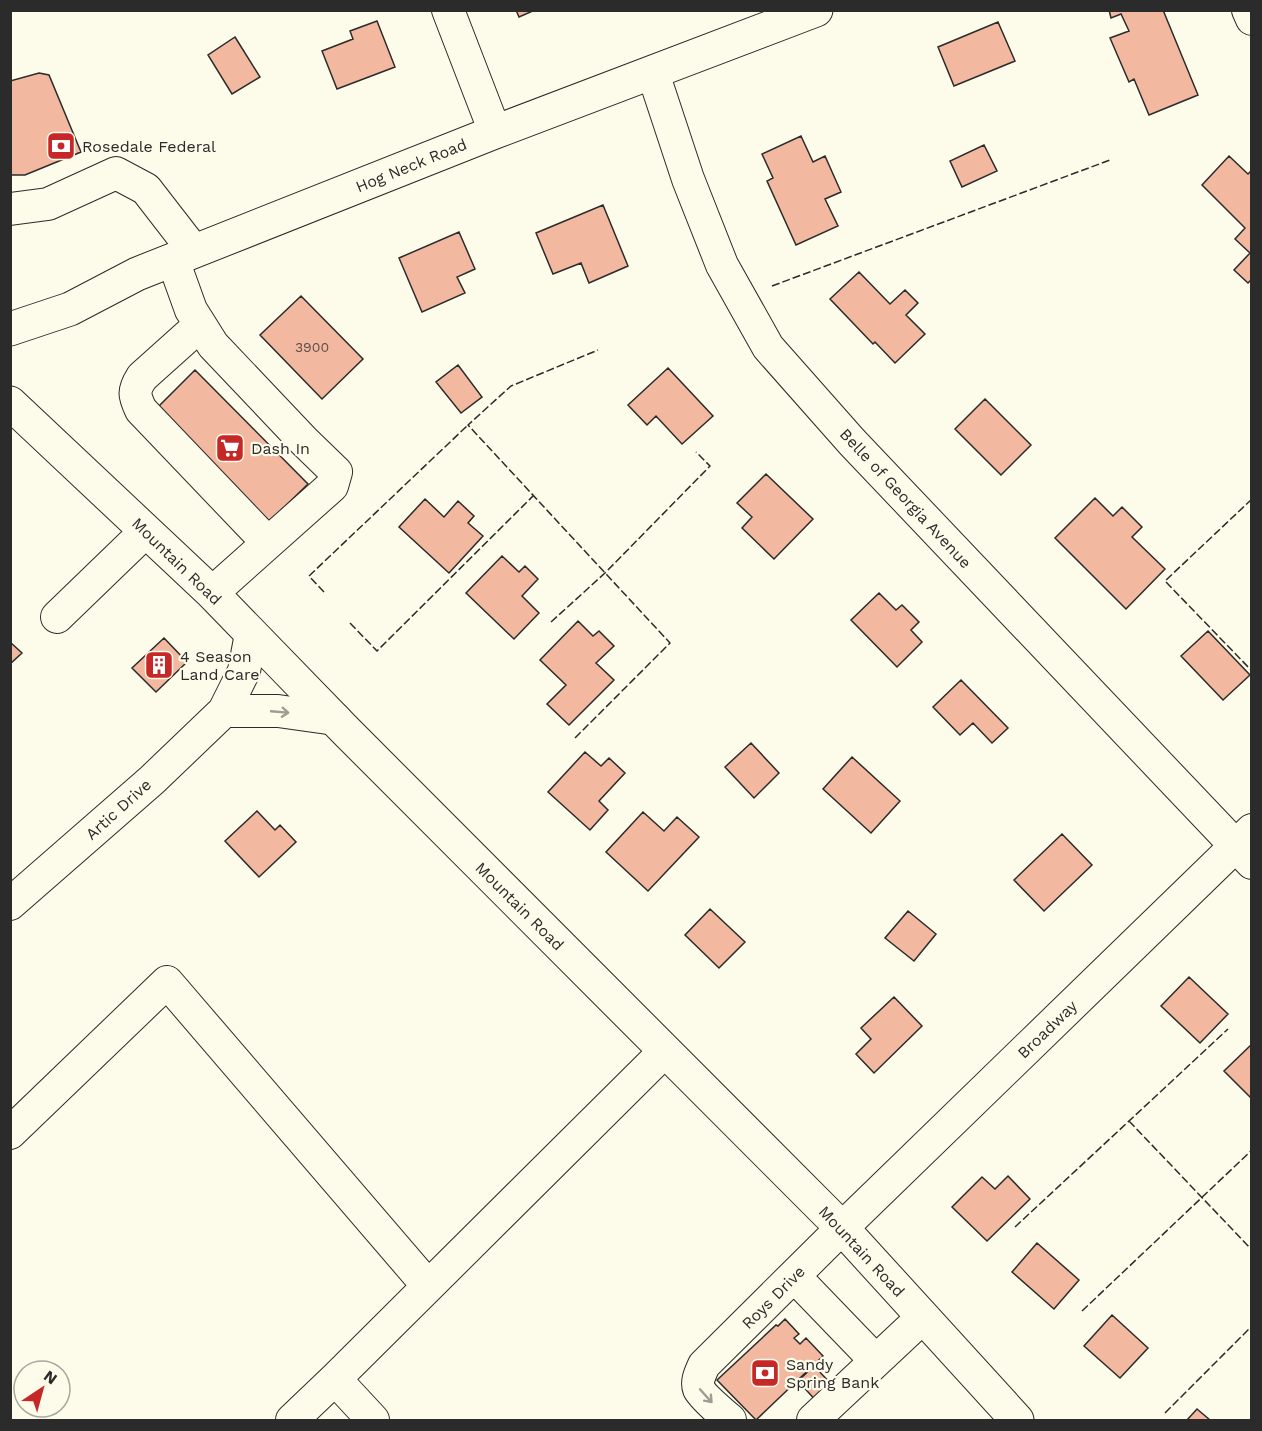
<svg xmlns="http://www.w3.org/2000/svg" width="1262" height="1431" font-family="'Work Sans',sans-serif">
<rect width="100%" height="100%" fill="#fdfbea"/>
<path fill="#f2b8a0" stroke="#2b2b2b" stroke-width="1.5" d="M516,10H535L519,17Z
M1109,10H1163L1198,95L1149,115L1134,79L1129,82L1110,38L1129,31L1121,14L1111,18Z
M377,21L395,67L337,89L322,51L353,39L350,31Z
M998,22L1015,61L954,86L938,47Z
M235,37L260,77L232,94L208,55Z
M39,73L49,75L81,152L25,175H10V81Z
M801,136L813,162L825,156L841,192L825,199L838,226L796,245L767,181L773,178L762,154Z
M984,145L997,171L962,187L950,161Z
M1229,156L1248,174L1252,170V279L1248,283L1234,270L1250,253L1235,239L1245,228L1202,185Z
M603,205L628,266L589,283L581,263L553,274L536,233Z
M459,232L475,269L457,277L465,293L422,312L399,258Z
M859,272L890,304L905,290L918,303L906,315L925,334L895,363L875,342L873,344L830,299Z
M301,296L363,359L322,399L260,335Z
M458,365L482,397L461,413L436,382Z
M668,368L713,416L682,444L656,416L647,425L628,405Z
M195,370L308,484L265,526L152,413Z
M985,399L1031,445L1001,475L955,429Z
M766,474L813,519L774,559L742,528L752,517L737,503Z
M1095,498L1113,516L1122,507L1142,527L1132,537L1165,569L1126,609L1055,538Z
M425,499L444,517L458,501L474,516L468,523L483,536L449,573L399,527Z
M502,556L519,572L525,566L538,579L522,596L539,613L514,639L466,593Z
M879,593L896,610L902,605L919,622L911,630L922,642L897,667L851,620Z
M578,621L593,636L599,631L614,646L596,663L614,680L569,725L547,704L566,685L540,660Z
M1208,631L1250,675L1223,700L1181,656Z
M164,638L187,662L156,692L132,668Z
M10,642L22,653L10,664Z
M961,680L1008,728L992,743L973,723L960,735L933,707Z
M751,743L779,773L754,798L725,767Z
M585,752L601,766L609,758L625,773L599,801L608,810L590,830L548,792Z
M852,757L900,801L871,833L823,789Z
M257,811L275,830L280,825L296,842L259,877L225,841Z
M643,812L664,831L677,817L699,837L648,891L606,852Z
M1062,834L1092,865L1044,911L1014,880Z
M710,909L745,942L719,968L685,935Z
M908,911L936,934L914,961L885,938Z
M1189,977L1228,1014L1200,1043L1161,1006Z
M894,997L922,1026L874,1073L856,1054L871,1039L861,1028Z
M1252,1044V1099L1224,1071Z
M1008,1176L1030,1199L987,1241L952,1207L982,1177L995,1189Z
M1037,1243L1079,1280L1054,1309L1012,1272Z
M1112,1315L1148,1348L1120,1378L1084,1346Z
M785,1319L799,1334L794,1338L800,1344L806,1338L823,1356L756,1420L717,1380L776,1325L778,1326Z
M814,1366L836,1389L819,1404L798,1381Z
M1197,1409L1210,1420H1187Z"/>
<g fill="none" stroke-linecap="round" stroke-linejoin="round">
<g stroke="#2b2b2b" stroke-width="34">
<path id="minor" d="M448,10L495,132
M1248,10L1252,19
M653,73L688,179L722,265L768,347L852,442L1252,863
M10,209L48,204L116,173L146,189L194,251
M173,260L191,310L213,345L304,441L336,472L332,486L212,593
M200,325L142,377C133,391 134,395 141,410L268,543
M57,617L146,531
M224,711H278L335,719
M10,904L152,780L224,711L244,671L251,634
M10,1133L167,982L428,1286
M794,1276L876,1361
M335,1379L373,1420
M292,1420L335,1379L665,1051
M730,1420C723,1414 702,1396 699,1389C696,1381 701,1372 704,1365L842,1228L1252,830
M813,1420L923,1317"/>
</g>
<g stroke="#2b2b2b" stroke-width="35">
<path id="major" d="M10,329L70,309L137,274L495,132L816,10
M10,403L212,593L346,731L842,1228L1017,1420"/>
</g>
<use href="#minor" stroke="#fdfbea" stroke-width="32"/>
<use href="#major" stroke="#fdfbea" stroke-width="33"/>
<path stroke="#2b2b2b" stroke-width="1.5" stroke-dasharray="8 3" stroke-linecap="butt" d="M772,286L1110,160
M1252,499L1165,581L1252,671
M324,592L309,576L468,425
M551,622L605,573L710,466L696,452
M350,623L377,651L533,496
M575,738L670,643L468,425L511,386L598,350
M1129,1121L1252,1250
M1015,1227L1228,1029
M1082,1311L1252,1150
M1165,1413L1252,1326"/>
</g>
<defs><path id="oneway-shaft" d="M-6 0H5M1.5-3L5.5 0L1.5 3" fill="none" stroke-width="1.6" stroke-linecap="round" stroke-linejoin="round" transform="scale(1.5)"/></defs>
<g stroke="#9e9d94">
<use href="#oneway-shaft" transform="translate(280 712) rotate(5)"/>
<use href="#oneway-shaft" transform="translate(706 1396) rotate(48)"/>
</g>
<defs>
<g id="bank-square" transform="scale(1.5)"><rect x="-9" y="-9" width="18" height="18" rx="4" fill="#c62828" stroke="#fdfbea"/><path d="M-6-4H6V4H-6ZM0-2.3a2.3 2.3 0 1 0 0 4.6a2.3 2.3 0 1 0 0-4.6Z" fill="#fff"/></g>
<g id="supermarket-square" transform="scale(1.5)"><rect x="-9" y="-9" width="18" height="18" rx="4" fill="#c62828" stroke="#fdfbea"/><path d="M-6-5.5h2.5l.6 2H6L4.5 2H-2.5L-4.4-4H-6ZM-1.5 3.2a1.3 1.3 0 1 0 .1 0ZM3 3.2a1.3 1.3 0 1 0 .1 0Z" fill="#fff"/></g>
<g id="building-square" transform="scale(1.5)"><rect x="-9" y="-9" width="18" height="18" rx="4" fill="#c62828" stroke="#fdfbea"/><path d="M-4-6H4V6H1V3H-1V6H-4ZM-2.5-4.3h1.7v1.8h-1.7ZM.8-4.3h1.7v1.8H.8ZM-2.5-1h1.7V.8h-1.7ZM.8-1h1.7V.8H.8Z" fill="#fff"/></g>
</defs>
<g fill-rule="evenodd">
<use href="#bank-square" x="61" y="146"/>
<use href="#supermarket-square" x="230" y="448"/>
<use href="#building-square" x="159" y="665"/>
<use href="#bank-square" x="765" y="1373"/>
</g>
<g text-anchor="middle" stroke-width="4.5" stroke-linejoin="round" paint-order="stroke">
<g font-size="14" fill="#5d4e48">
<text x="312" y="352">3900</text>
</g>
<g font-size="16" fill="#2b2b2b" stroke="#fdfbea" text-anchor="start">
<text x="82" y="152">Rosedale Federal</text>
<text x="251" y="454">Dash In</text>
<text x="180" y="662">4 Season<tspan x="180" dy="18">Land Care</tspan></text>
<text x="786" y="1370">Sandy<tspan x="786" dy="18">Spring Bank</tspan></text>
</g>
<g font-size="16" fill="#2b2b2b" stroke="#fdfbea">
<text transform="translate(411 165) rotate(-22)" y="6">Hog Neck Road</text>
<text transform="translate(906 498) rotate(47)" y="6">Belle of Georgia Avenue</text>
<text transform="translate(177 561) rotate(44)" y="6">Mountain Road</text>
<text transform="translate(118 809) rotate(-42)" y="6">Artic Drive</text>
<text transform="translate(520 906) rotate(45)" y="6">Mountain Road</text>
<text transform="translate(1047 1029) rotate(-44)" y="6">Broadway</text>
<text transform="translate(862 1251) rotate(47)" y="6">Mountain Road</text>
<text transform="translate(773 1297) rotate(-45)" y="6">Roys Drive</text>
</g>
</g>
<rect width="1262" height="1431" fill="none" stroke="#2b2b2b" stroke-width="24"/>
<g transform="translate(42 1389) rotate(36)"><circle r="28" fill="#fdfbea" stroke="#a9a89e" stroke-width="1.5"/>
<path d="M0-4.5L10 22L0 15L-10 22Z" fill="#c62828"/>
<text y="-9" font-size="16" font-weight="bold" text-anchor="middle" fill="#2b2b2b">N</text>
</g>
</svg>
